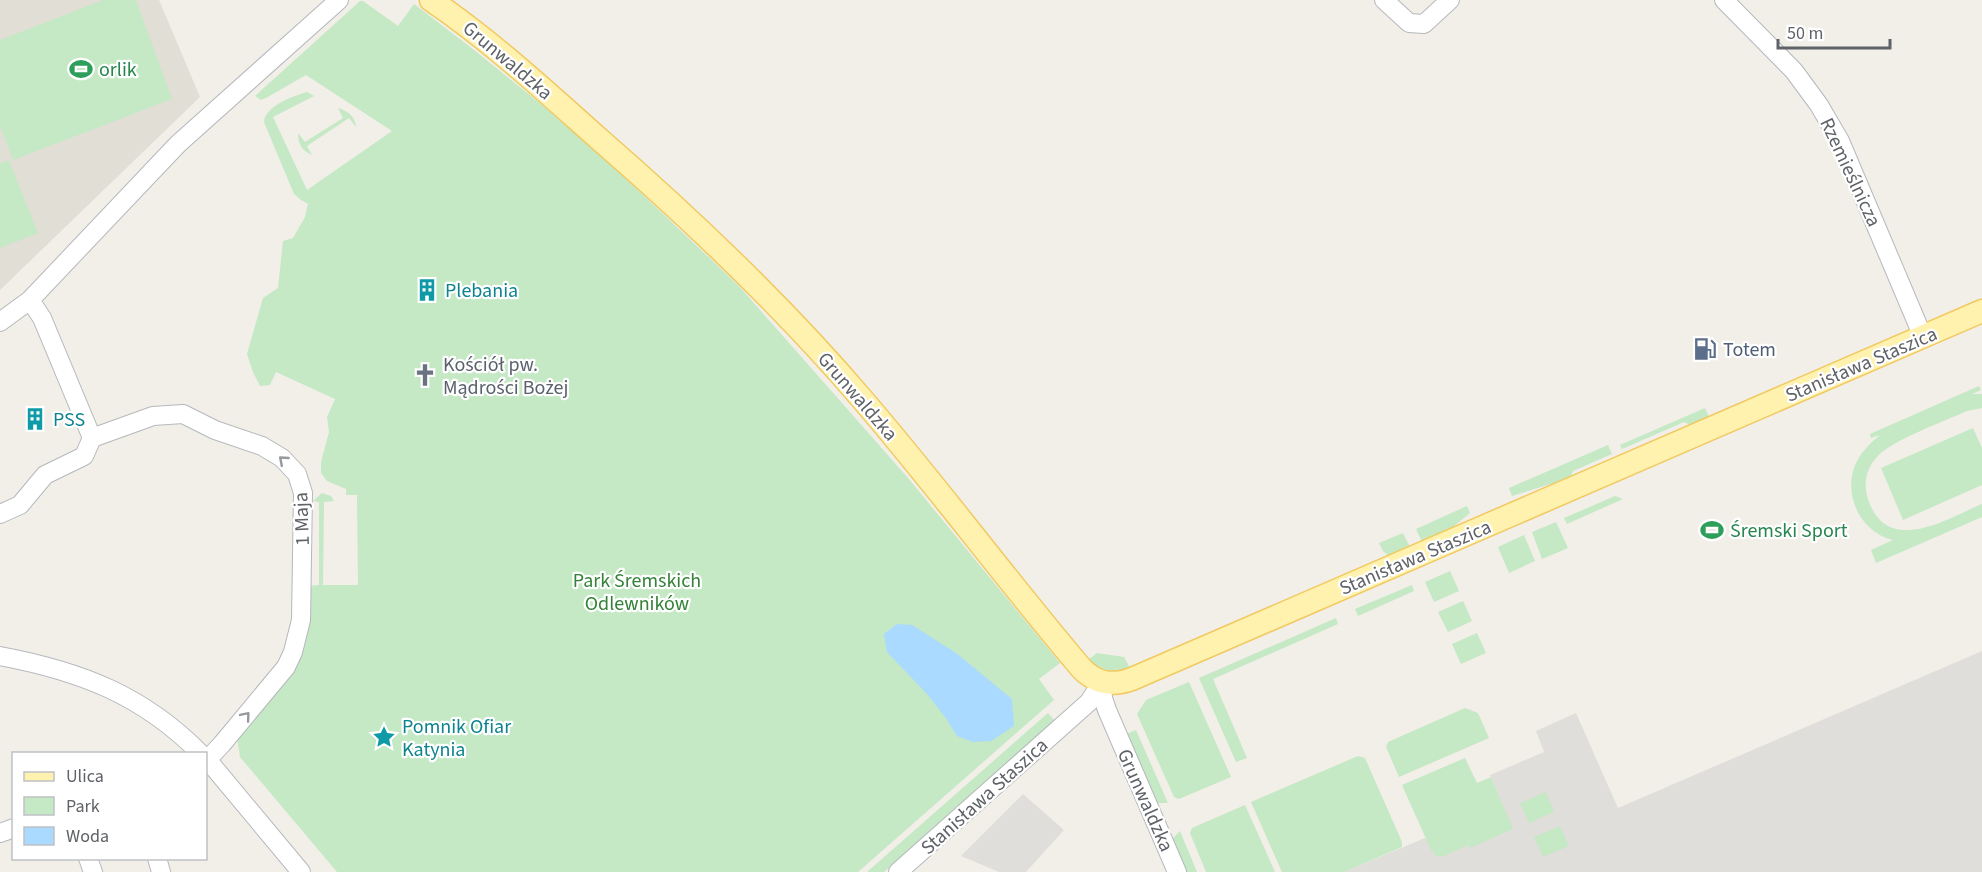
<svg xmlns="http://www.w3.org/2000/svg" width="1982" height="872" font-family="'Source Sans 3',sans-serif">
<rect width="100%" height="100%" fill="#f1efe8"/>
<path fill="#e0deda" d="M1982,651V872H1344L1425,838L1427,840L1503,807L1490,775L1544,752L1536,731L1576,713L1618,808Z
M1023,794L1064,830L1026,872H999L961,856Z"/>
<path fill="#e1ded6" d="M0,0H159L200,97L0,290Z"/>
<path fill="#c5e8c5" d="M103,0H136L172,99L13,160L0,126V40Z
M360,1H363L398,26L414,4L469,46L582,137L738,285L908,478L1060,663L1039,679L1054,700L858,872H337L240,757L237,737C254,717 295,675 303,651C310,630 309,608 308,586L319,585V502L313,501L322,493L331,496L334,501L324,502L323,585H358L357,495H346V489L327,481L321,473V462L329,432L327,417L335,399L276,372L270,385L260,386L253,372L247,354L263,298L278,288L283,241L293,238L305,217L308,204L301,200L294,194L264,122C265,106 293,96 307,92L314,96L273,117L307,190L392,131L306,75L266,98L261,100L255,96Z
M338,108C348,111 355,116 356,127L349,118L307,146L312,155C302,151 298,144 298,133L305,142L343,118Z
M9,160L38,233L0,248V163Z
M1979,386L1981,390L1972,394H1982V408L1967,411C1945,421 1892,440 1877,457C1866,468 1863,485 1868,499C1887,557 1947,519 1982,504V517L1876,563L1871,550L1893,540C1862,533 1844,498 1854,468C1859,454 1869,444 1880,435L1871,438L1870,434Z
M1705,408L1709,417L1692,426L1684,422L1622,449L1620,445Z
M1973,428L1982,448V485L1903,520L1881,468Z
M1608,445L1612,454L1573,471L1570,478L1512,496L1509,488Z
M1615,496L1623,499L1567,524L1564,518Z
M1467,506L1470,513L1448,531L1422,542L1416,529Z
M1556,522L1568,548L1542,559L1532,532Z
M1403,533L1410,547L1389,556L1383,551L1379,543Z
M1524,535L1535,561L1509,573L1498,547Z
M1450,571L1459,591L1434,602L1425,582Z
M1412,585L1414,591L1358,616L1355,609Z
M1463,601L1472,621L1448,632L1438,612Z
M1336,618L1338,624L1213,679L1247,758L1236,762L1199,678Z
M1477,633L1486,653L1461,664L1452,644Z
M1097,653L1124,657L1130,668C1115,673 1101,671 1088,660Z
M1189,682L1231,777L1179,799L1174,797L1137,714L1146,700Z
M1465,708L1478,713L1489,738L1399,777L1386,747L1388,742Z
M1048,713L1055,721L884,872H867Z
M1136,730L1168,803H1157L1126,734Z
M1358,756L1365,758L1402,842V847L1344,872H1282L1251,802Z
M1465,758L1477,783L1491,777L1513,829L1470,848L1468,845L1444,856H1436L1431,850L1402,785Z
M1546,792L1554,812L1529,823L1520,803Z
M1245,805L1275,872H1206L1190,833L1192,828Z
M1560,826L1569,846L1543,857L1534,837Z
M1180,831L1197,872H1186L1172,839Z"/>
<path fill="#aadaff" d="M897,624L912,625L956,653L1012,699L1014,726L991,741L973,742L957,736L945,717L927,694L887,652L884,634Z"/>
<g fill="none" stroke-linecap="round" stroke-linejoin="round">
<g stroke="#b5b8bc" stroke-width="20">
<path id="minor" d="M1384,0L1409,23L1424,24L1450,0
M1724,0L1794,71L1819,105L1840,141L1923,337
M0,322L30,300L178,144L339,0
M92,438L153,416L183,414L215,430L262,446L282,458L297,474L303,493L301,620L293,652L286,667L222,744L207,760
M0,514L20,505L45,475L84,456L92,438L42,318L30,300
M0,656C80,671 143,695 201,754
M1102,682L1103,698L1107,710L1177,872
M206,758L301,872
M0,833L14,828
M88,858L93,872
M157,858L161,872
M898,872L1089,702L1102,682"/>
</g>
<g stroke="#f2c960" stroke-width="25">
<path id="major" d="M431,0C491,41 544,90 598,138C691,219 782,305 862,399C938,487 1007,581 1082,669C1097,684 1113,686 1132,679L1982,311"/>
</g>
<use href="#minor" stroke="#fff" stroke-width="18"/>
<use href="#major" stroke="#fff2af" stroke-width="22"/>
</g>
<defs><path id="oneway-chevron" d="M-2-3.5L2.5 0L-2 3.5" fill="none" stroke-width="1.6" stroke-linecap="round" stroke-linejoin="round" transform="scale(1.5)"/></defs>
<g stroke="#979a9d">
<use href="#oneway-chevron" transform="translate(283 460) rotate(-139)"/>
<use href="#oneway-chevron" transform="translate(246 716) rotate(-50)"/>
</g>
<defs>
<g id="stadium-bare" transform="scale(1.8)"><path d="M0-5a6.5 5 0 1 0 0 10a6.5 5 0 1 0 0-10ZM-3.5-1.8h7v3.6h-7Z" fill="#2e9e5b" stroke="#fff" stroke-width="2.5" paint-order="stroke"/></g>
<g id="building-bare" transform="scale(1.8)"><path d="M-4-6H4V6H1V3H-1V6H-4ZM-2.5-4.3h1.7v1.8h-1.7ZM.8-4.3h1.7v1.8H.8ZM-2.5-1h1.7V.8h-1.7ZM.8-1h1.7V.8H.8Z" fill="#0f9aa8" stroke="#fff" stroke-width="2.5" paint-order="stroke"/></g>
<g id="fuel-bare" transform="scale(1.8)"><path d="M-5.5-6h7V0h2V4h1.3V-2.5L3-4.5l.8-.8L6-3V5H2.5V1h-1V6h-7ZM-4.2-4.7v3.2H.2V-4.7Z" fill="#5c6f8a" stroke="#fff" stroke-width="2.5" paint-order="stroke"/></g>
<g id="church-bare" transform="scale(1.8)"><path d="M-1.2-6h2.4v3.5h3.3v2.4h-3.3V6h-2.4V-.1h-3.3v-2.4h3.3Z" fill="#6b7280" stroke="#fff" stroke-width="2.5" paint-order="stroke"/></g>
<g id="sight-bare" transform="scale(1.8)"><path d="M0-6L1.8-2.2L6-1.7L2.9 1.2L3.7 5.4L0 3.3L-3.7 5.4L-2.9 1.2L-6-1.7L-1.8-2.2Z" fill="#0f9aa8" stroke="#fff" stroke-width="2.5" paint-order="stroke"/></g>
</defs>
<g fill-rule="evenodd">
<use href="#stadium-bare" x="81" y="69"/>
<use href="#building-bare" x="427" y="290"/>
<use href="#fuel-bare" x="1705" y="349"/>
<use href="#church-bare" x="425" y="375"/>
<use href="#building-bare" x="35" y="419"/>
<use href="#stadium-bare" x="1712" y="530"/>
<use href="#sight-bare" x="384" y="737"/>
</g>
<g text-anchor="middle" stroke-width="4.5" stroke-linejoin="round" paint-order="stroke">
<g font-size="20" fill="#5f6368" stroke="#fff">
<text transform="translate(508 60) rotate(40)" y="7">Grunwaldzka</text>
<text transform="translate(1851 172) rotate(65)" y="7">Rzemieślnicza</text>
<text transform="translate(1861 364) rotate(-23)" y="7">Stanisława Staszica</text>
<text transform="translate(858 396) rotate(49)" y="7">Grunwaldzka</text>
<text transform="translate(301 519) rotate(-92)" y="7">1 Maja</text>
<text transform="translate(1415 557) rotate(-23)" y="7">Stanisława Staszica</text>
<text transform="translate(984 796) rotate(-42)" y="7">Stanisława Staszica</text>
<text transform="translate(1146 800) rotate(66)" y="7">Grunwaldzka</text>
</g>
<g font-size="20" fill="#27864d" stroke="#fff" text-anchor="start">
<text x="99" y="76">orlik</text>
<text x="1730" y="537">Śremski Sport</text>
</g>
<g font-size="20" fill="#0d838f" stroke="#fff" text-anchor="start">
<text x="445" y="297">Plebania</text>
<text x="53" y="426">PSS</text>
<text x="402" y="733">Pomnik Ofiar<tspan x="402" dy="23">Katynia</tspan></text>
</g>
<g font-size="20" fill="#4e5e75" stroke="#fff" text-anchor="start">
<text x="1723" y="356">Totem</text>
</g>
<g font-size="20" fill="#5b616d" stroke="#fff" text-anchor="start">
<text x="443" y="371">Kościół pw.<tspan x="443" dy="23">Mądrości Bożej</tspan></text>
</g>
<g font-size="20" fill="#348238" stroke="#fff">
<text x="637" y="587">Park Śremskich<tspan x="637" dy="23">Odlewników</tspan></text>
</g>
</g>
<rect x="12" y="752" width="195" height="108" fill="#ffffff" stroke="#bfc1c3" stroke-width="1.5"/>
<rect x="24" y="772" width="30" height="9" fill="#fff2af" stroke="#bfc1c3" stroke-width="1.5"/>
<text x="66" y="782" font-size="18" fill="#5f6368">Ulica</text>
<rect x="24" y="797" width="30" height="18" fill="#c5e8c5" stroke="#bfc1c3" stroke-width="1.5"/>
<text x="66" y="812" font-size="18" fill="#5f6368">Park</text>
<rect x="24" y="827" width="30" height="18" fill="#aadaff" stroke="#bfc1c3" stroke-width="1.5"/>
<text x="66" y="842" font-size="18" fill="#5f6368">Woda</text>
<path d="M1778 39v9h112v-9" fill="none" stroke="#5f6368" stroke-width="3"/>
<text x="1787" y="39" font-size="18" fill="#5f6368" stroke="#ffffff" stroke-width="4.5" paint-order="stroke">50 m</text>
</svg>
